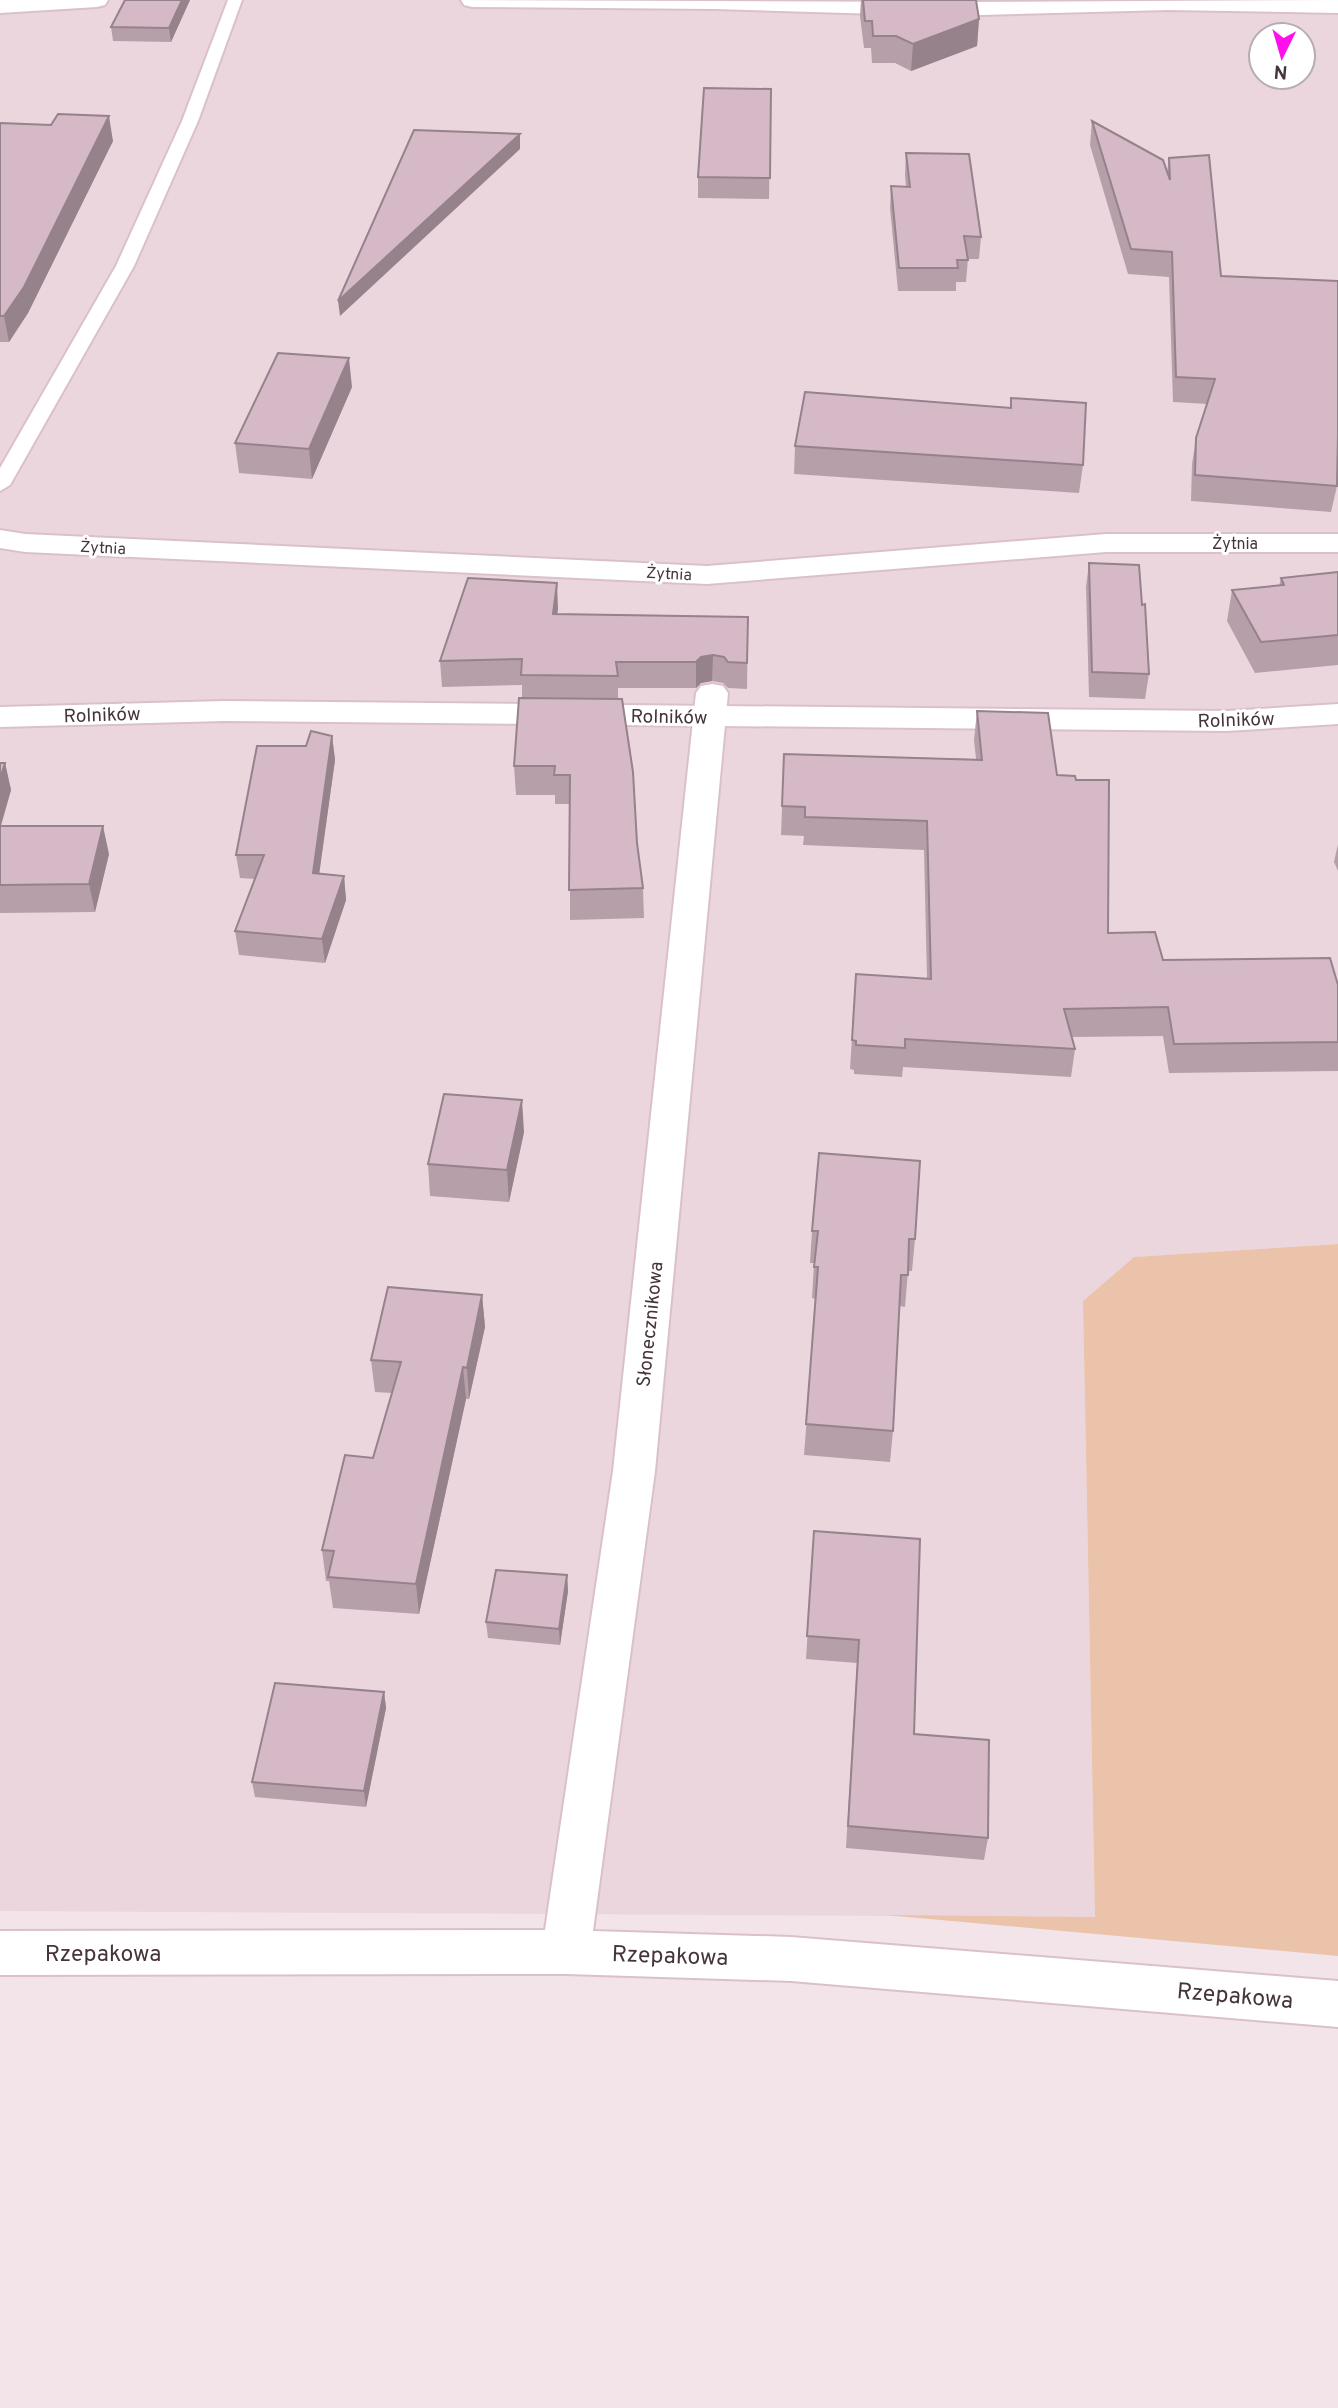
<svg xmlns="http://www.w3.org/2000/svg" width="1338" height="2408" font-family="Overpass,sans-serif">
<rect width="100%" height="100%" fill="#f3e4ea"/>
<path fill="#ecd6de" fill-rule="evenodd" d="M0,0H1338V1244L1134,1257L1083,1301L1095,1917L0,1911ZM1261,35H1303V77H1261Z"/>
<path fill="#eac3aa" d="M1338,1244V1956L885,1915L1095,1917L1083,1301L1134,1257Z"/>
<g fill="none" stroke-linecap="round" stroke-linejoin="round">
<g stroke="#dac0cb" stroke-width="4">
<path id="service" d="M228,0H242L198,121L134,266L10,485L0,491V468L116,266L182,121Z"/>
</g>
<g stroke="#dac0cb" stroke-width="4">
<path id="minor" d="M0,0H108L105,5L97,7L0,13Z
M461,0L946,2L1338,0V13L1168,10L946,16L714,9L472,7L464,5Z
M0,530L25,534L707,566L1106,534H1338V552H1106L707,584L25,552L0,548Z
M712,684L723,686L728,693L655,1471L593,1931L791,1937L1338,1981V2027L791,1981L566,1974L0,1975V1931L545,1930L613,1471L696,693L701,686Z"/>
</g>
<g stroke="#dac0cb" stroke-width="4">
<path id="tertiary" d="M224,701L1227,711L1338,704V724L1227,731L224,721L0,727V707Z"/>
</g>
<use href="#service" fill="#fff" fill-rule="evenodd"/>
<use href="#minor" fill="#fff" fill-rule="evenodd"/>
<use href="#tertiary" fill="#fff" fill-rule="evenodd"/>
</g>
<path fill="#b79faa" d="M125,0H190L171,42L113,41L111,27Z
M861,0H976L979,19L977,46L911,71L895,63H872L871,48H864L860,16Z
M771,89L769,199L698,198V177Z
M1092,121L1167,172L1169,158L1221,276L1338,281V459L1337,486L1331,512L1191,501L1192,464L1196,438L1207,404L1173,402L1169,277L1128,274L1090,145Z
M0,123L113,141L28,313L9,342H0Z
M906,153L981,237L979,259H968L966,282H956V291H898L890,208L891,186L906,187L905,175Z
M352,387L312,479L239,473L235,443Z
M795,446L1083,465L1079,493L794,474Z
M1089,563L1142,605L1149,674L1145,699L1089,697L1086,587Z
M1338,572V665L1255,673L1227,621L1232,590L1279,586L1281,578Z
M557,583V614L748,617L747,689L728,688L723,683L712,681L701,683L696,688H618V699L643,888L644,918L570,920V804H555V795H516L514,766L522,698V685L442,687L440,661Z
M977,711L1057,775L1108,933L1163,960L1338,985V1071L1169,1073L1163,1036L1072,1037L1075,1049L1071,1077L903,1067L902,1077L854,1074V1070L850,1069L856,974L927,979L924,850L803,845L804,836L781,835L784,754L976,759L974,740Z
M332,736L335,760L319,873L344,876L346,900L325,963L239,955L235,931L255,879L240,878L236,855L306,746Z
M0,763H5L11,790L1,826L109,854L95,912L0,913Z
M1338,844V871L1334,862Z
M524,1132L509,1202L430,1196L428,1164Z
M812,1231L915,1239L912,1271H908L905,1307L899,1306L893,1431L890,1462L804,1455L816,1299L812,1298L814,1263H810Z
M482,1295L485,1327L469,1399H466L419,1614L333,1608L329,1581H326L322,1550L373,1458L392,1393L375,1392L371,1360Z
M814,1531L914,1734L988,1838L984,1860L846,1848L857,1663L806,1659Z
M567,1575L568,1591L560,1645L488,1638L486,1622Z
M384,1692L386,1708L366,1807L255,1797L252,1782Z"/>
<path fill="#95828b" d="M182,0H190L171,42L169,28Z
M979,19L977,46L911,71L913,44Z
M109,116L113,141L28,313L9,342L4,316Z
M520,134V149L340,316L338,301Z
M349,358L352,387L312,479L309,449Z
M557,583L558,609L554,640L553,614Z
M713,655L712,681L701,683L696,688V662L701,657Z
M332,736L335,760L316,897L313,873Z
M5,763L11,790L0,828V779Z
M103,826L109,854L95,912L89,884Z
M344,876L346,900L325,963L322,939Z
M522,1100L524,1132L509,1202L507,1170Z
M482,1295L485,1327L469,1399L467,1368Z
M463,1367L466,1399L419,1614L416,1584Z
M567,1575L568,1591L560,1645L559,1629Z
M384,1692L386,1708L366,1807L364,1791Z"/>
<path fill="#d5b9c6" stroke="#95828b" stroke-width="2" d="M125,0H182L169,28L111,27Z
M863,0H976L979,19L913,44L896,36H873L872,21H865Z
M704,88L771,89L770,178L698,177Z
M58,114L109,116L24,287L4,316H0V123L51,125Z
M1092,121L1163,160L1170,180L1169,158L1209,155L1221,276L1338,281V433L1337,486L1195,475L1196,438L1215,379L1176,377L1172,252L1131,249Z
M414,130L520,134L338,301Z
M906,153L969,154L981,237L964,236L968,260H957L958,268H899L891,186L910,187Z
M278,353L349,358L309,449L235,443Z
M805,392L1011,408V398L1086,403L1083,465L795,446Z
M1089,563L1139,565L1142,605L1145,604L1149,674L1092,672Z
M1338,572V635L1261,642L1232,590L1284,585L1281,578Z
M468,578L557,583L553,614L748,617L747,663L728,662L724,657L713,655L701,657L696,662H616L618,676L521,675L522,659L440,661Z
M519,698L622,699L633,772L637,843L643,888L569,890L570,775H554L555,766H514Z
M977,711L1048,713L1057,775L1075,776L1076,780H1109L1108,933L1155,932L1163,960L1330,958L1338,985V1042L1174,1044L1168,1007L1064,1009L1075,1049L905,1039V1048L856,1045V1041L852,1040L856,974L931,979L927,821L805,817V807L782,806L784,754L982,760Z
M311,731L332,736L313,873L344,876L322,939L235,931L264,855H236L257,746H306Z
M0,763H5L0,779Z
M0,826H103L89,884L0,885Z
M444,1094L522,1100L507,1170L428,1164Z
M819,1153L920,1161L915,1239H909L908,1275H901L893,1431L806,1424L818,1267H814L818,1231H812Z
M388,1287L482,1295L467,1368L463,1367L416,1584L328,1577L334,1551L322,1550L345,1455L373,1458L401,1362L371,1360Z
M814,1531L920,1539L914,1734L989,1740L988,1838L848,1826L859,1640L807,1636Z
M496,1570L567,1575L559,1629L486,1622Z
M275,1683L384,1692L364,1791L252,1782Z"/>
<g text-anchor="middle" stroke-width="6" stroke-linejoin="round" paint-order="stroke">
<g font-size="16" fill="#46343c" stroke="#fff">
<text x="1235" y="549">Żytnia</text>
<text transform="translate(103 547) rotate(3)" y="6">Żytnia</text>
<text transform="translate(669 573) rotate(3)" y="6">Żytnia</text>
</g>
<g font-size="19" fill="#46343c" stroke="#fff">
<text transform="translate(102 714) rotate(-2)" y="7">Rolników</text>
<text transform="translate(669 716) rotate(1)" y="7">Rolników</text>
<text transform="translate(1236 719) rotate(-2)" y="7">Rolników</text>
<text transform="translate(649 1324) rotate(-84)" y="7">Słonecznikowa</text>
</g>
<g font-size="23" fill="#46343c" stroke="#fff">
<text x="103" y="1961">Rzepakowa</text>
<text transform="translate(670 1955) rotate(2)" y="8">Rzepakowa</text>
<text transform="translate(1235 1995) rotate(5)" y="8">Rzepakowa</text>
</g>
</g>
<g transform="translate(1282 56) rotate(185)"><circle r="33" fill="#ffffff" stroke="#b5aeb1" stroke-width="2"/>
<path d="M0-5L12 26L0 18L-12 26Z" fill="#ff0fea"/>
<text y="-10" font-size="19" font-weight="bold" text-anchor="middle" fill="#46343c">N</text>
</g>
</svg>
